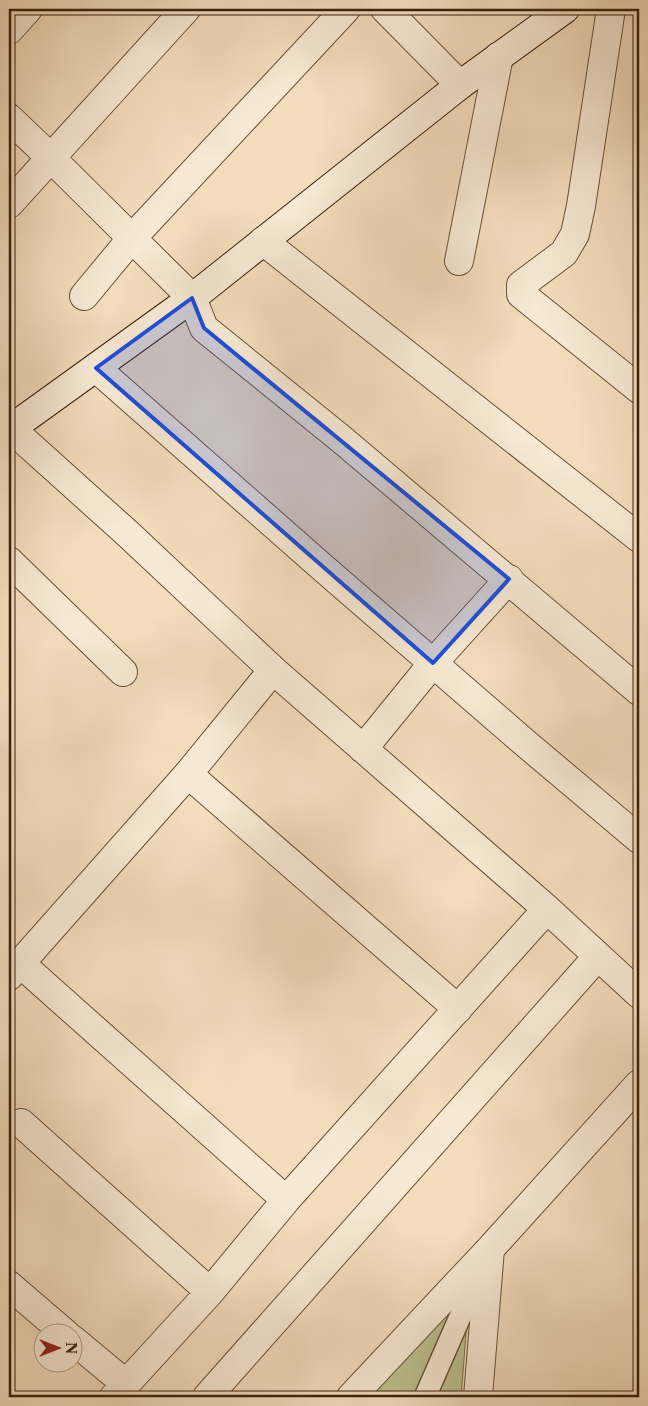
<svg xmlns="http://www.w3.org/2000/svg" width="648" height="1406" font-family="'Libre Caslon Text',serif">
<rect width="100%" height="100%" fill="#f3ddbd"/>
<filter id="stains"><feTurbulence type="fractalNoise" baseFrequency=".004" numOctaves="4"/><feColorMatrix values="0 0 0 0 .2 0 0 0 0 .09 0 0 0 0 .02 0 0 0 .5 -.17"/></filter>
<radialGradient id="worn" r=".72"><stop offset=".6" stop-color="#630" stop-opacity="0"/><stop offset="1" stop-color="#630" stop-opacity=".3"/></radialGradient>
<path fill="#bcc090" stroke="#7a704e" d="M454,1288L469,1296L461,1397H361Z"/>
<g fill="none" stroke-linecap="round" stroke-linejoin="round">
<g stroke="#685038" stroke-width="24">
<path id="pedestrian" d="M425,1397L484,1262"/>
</g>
<g stroke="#685038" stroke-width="30">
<path id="minor" d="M385,9L460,85
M611,9L581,206L575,234L564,253L521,285V294L639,389
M9,30L28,9
M9,118L51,158L192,298L204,328L340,438L639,691
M9,204L186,9
M263,241L639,538
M459,261L499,56
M84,296L132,238L346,9
M96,368L322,567L524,742L639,839
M9,427L127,533L273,670L547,909L639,994
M9,561L123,672
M363,749L433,663L509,579
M188,774L458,1009
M21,964L286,1200
M9,976L188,774L273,670
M21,1123L210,1292
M9,1285L66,1334
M72,1339L126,1384
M114,1397L210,1292L286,1200L547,909
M207,1397L598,956
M351,1397L490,1249L639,1084
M478,1397L490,1249"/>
</g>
<g stroke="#39210b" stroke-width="30">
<path id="secondary" d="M9,430L192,298L460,85L565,9"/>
</g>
<use href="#pedestrian" stroke="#f7e9d4" stroke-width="21"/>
<use href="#minor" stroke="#f7e9d4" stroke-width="28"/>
<use href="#secondary" stroke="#f7e9d4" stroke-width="28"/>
</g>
<path fill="#1d4ed8" fill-opacity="0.2" stroke="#1d4ed8" stroke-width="4" stroke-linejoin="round" d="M192,298L204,328L509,579L433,663L96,368Z"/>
<rect width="648" height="1406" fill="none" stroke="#f3ddbd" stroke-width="30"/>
<rect x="10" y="10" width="628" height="1386" fill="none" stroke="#39210b" stroke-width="2.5"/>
<rect x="15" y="15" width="618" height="1376" fill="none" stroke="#39210b"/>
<g transform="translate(58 1348) rotate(90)"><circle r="24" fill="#f7e9d4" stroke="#ab9984"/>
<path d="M0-4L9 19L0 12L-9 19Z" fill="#8f2418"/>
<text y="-8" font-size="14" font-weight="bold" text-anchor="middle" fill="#39210b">N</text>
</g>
<rect width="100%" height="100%" filter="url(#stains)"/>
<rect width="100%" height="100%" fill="url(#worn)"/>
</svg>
